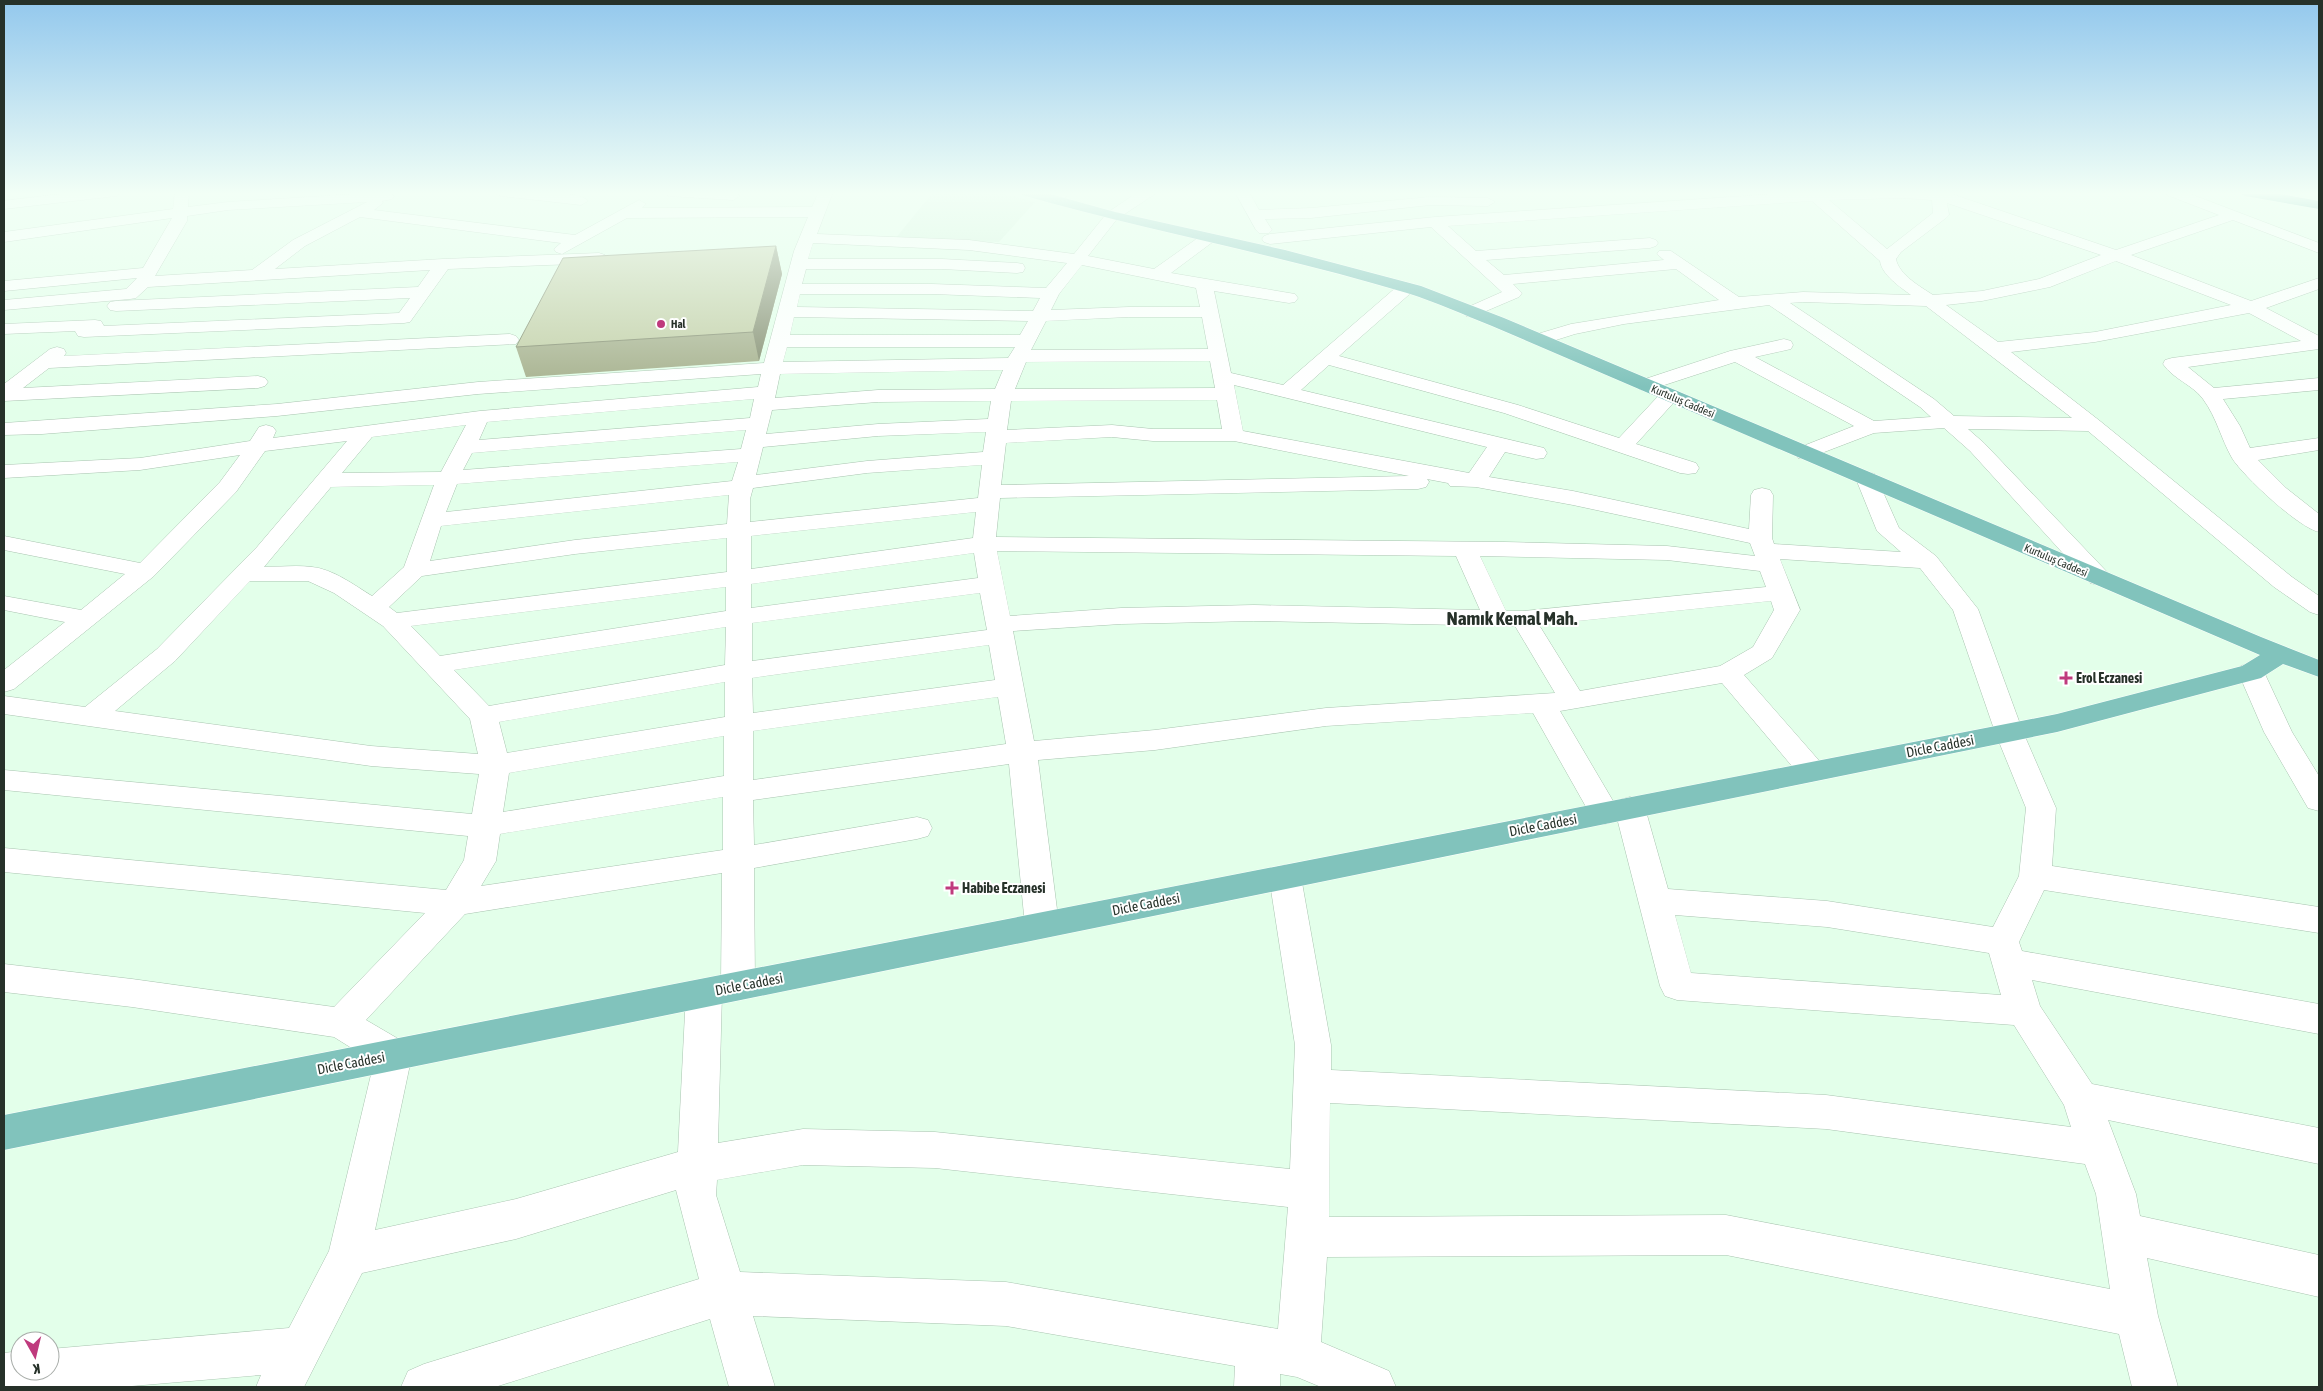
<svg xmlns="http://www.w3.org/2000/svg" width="2323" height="1391" font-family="'Asap Condensed',sans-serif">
<rect width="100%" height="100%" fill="#e3ffea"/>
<path fill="#d2f4db" d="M933,192H997L1035,202L999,242L895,239Z"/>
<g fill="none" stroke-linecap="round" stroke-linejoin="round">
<g stroke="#a9c4b0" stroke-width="1">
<path id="minor" d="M78,192H123L116,196L4,209V201Z
M175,192H189L188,207L228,202L388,192L394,196L392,199L382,201L383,203L374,210L575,235L639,200L646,204L642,208L812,207L819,192H833L817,234L969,240L1074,254L1107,213L1138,192H1158L1117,219L1088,256L1154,269L1202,235H1214L1216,238L1214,241L1171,273L1289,293L1295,294L1298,298L1295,302L1289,303L1214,291L1231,373L1283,385L1400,284H1412L1415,288L1412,292L1339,356L1518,405L1619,438L1663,391L1670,389L1677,391L1680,395L1677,399L1636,444L1696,463L1699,468L1696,473L1688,474L1680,473L1504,413L1329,365L1301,390L1544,448L1547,453L1544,458L1536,459L1505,452L1489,477L1573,491L1749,529L1751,495L1754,490L1762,488L1770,490L1773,495L1772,538L1774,544L1901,552L1877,531L1856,479L1859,474L1867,472L1875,474L1899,528L1936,556L1978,609L2023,732L2056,808L2052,866L2319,907V933L2044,890L2019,942L2022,951L2319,1004V1034L2032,980L2040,1006L2092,1084L2319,1128V1164L2108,1120L2136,1194L2140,1216L2319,1255V1297L2147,1258L2158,1316L2178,1387H2132L2119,1334L1726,1255L1327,1257L1321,1342L1389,1371L1396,1387H1321L1297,1377L1280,1374V1387H1234L1235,1366L1006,1326L753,1316L775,1387H729L710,1319L495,1387H401L408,1371L424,1364L699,1279L676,1190L516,1239L362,1273L304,1387H256L261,1375L120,1387H4V1353L20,1351V1371H50V1349L289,1328L329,1251L374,1062L334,1037L132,1007L4,992V964L132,979L334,1007L425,913L4,872V848L446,890L464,860L468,836L4,790V770L472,814L479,774L371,766L4,714V696L85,707L157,649L257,547L347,441L265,451L236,492L154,576L14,689L4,692V670L65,622L4,610V596L81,610L125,574L4,550V536L140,563L220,482L240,455L140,470L4,478V465L140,458L250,441L259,427L266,425L273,427L276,431L273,438L480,411L758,387L761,374L478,394L277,416L42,434L4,435V423L277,404L478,382L764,363L794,251L808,217L627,218L562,254L556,252L554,249L561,243L360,217L305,246L275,269L443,259L599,253L605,255L607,258L605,261L599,263L448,269L410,322L404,323L84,337L78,336L75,331L4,334V324L95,320L101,321L104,326L399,313L410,298L116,311L110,310L107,306L110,302L116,301L418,287L430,270L148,287L136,298L130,299L4,310V300L126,289L137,278L4,291V281L143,268L172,218L4,242V232L173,209ZM367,202L293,240L252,270L155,276L187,221V216L228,210ZM813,243L969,250L1067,263L1046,288L932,284H802L806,269H942L1017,273L1023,272L1025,268L1023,264L1017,263L942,259H808ZM1082,265L1196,288L1200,307H1129L1051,310L1059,294ZM800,294H932L1040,298L1033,311L797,307ZM794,317L1028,321L1020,335H790ZM1129,317H1202L1208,349L1031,350L1046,321ZM787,347H1015L1008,358L783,362ZM1210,361L1215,388L1015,389L1026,362ZM1003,370L995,389L878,390L775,398L780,374ZM1234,385L1487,447L1469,473L1243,431ZM754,399L750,418L479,440L487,422ZM1217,400L1222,429H1153L1112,425L1007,430L1011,401ZM991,401L988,419L878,424L766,434L772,410L878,402ZM466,425L441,472L342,473L372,437ZM746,430L741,449L463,470L472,453ZM986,432L983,452L867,461L756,475L763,447L878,436ZM1112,437L1153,441H1234L1409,476L1001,485L1006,443ZM738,462L732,481L446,512L457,484ZM982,465L978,498L750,522V499L753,488L867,473ZM1427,479L1448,483L1450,486L1476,487L1573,505L1750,543L1755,556L1667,546L1505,542L996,537L1000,498L1418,489L1426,487L1429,482ZM434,485L404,567L372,596C354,585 333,569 312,567C296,565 280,567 264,567L331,487ZM729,495L727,524L575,540L430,561L441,526ZM976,512L973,538L751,569V536ZM727,538V572L397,613L389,607L422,576L575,554ZM997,551L1456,556L1480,610L1254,605L1121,608L1010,616ZM974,553L978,578L751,608V584ZM1480,556L1667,560L1760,571L1766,587L1523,611H1506ZM1780,559L1920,568L1953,610L1995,732L2026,808L2019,876L1993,927L1827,901L1668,889L1645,808L1641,800L1630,797L1619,800L1616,806L1560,711L1722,683L1802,778L1812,781L1822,778L1827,771L1822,764L1744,675L1772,658L1800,610ZM250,581H308L334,593L383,626L470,719L478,754L371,746L115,711L175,661ZM726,587V611L440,656L411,626ZM980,593L987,630L752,661V623ZM1771,601L1774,610L1753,647L1720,666L1580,691L1539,625ZM1254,621L1515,626L1555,693L1326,708L1155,730L1034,741L1013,631L1121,624ZM726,627L725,665L489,706L454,670ZM989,645L995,680L753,713L752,678ZM725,682V717L507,753L499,722ZM998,697L1006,744L753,780V731ZM1533,713L1594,821L1605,824L1616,821L1617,818L1660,986L1665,996L1677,1000L2014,1025L2064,1105L2071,1127L1826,1095L1331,1070V1045L1301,877L1296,868L1285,865L1274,868L1269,877L1295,1045L1290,1169L935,1132L803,1129L718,1143L722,993L716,983L704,979L692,983L686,993L678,1152L516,1199L375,1230L412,1055L407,1044L366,1020L465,914L722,873L721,986L726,996L738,1000L750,996L755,986L754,868L917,839L928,836L932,828L928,820L917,817L754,845L753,800L1009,764L1025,925L1030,934L1042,938L1054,934L1059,925L1038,760L1155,750L1326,726ZM724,736V776L503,812L509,773ZM723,797V850L481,886L496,861L500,834ZM1675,915L1827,927L1989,953L2001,995L1691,973ZM1330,1103L1826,1129L2085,1164L2096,1194L2110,1289L1726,1215L1329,1217ZM803,1165L935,1168L1288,1207L1278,1329L1006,1282L740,1272L716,1195L717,1180Z
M494,192C509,192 581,190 588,201L581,205L501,196Z
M662,192H734L740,196L733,200L669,196Z
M1055,192H1073L1058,202H1048L1046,199Z
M1235,192H1249L1259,210L1311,208L1430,197L1488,198L1495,202L1488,206L1430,205L1311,218L1265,219L1272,230L1269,233H1259L1256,230Z
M1804,192H1946L2116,250L2219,215L2167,195L2165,192H2185L2319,243V253L2233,220L2131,255L2251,301L2319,278V289L2266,308L2319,336V349L2188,367L2214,388L2319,378V390L2223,399L2240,426L2250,448L2319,438V450L2258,460L2286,488L2319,514V532C2299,528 2243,476 2232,458C2221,439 2217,418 2203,399C2193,385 2173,379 2163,364L2165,360L2172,358L2301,341L2249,313L2095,342L2011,352L2100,421L2292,577L2319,596V615L2310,612L2274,587L2088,431L1968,429L1984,443L2108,573L2111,578L2108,583L2099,585L2090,583L1970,451L1944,428L1874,433L1806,459L1798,458L1795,453L1798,448L1854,426L1735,362L1646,391L1639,389L1636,385L1639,381L1730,351L1784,339L1791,341L1793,345L1791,349L1755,357L1874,421L1931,417L1920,407L1769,305L1624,324L1575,334L1540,345L1534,343L1531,339L1534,335L1571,324L1719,300L1676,269L1513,284L1522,293L1519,297L1472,317L1466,316L1463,312L1466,308L1502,292L1431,227L1270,244L1264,242L1262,239L1264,236L1270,234L1435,217ZM1904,198L1932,200L1933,213L1887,249L1829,200ZM1812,201L1880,261C1882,275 1900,287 1911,295L1803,292L1739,297L1671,251H1659L1657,254L1664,260L1504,275L1486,260L1650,248L1656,246L1658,243L1656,240L1650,238L1476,251L1448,226ZM1947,203L2101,255L2039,279L1982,291L1933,295C1921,287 1899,275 1896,259L1901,252L1946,218L1949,215ZM2116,261L2231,305L2095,332L1998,342L1946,305L1982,301L2050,287ZM1803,302L1926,306L2072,418L1954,416L1934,399L1790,303Z
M510,334L516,336L519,340L516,344L49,368L23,388L258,376L265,378L268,382L265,386L258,388L4,401V384L50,349L57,347L64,349L66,353L64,356Z
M2251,664L2261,666L2264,672L2292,732L2319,776V811L2308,808L2264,732L2238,672L2241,666Z"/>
</g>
<g stroke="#fff" stroke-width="1">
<path id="major" d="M1020,192H1043L1115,212L1285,250L1421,286L1504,318L2261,637L2319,660V677L2283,664L2261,678L2057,732L4,1150V1115L2057,714L2242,666L2260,655L1492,326C1464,315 1436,302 1407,293C1280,255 1149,231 1022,195Z"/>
</g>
<g stroke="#fff" stroke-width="1">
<path id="highway" d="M2238,192H2270L2319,201V209L2245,196Z"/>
</g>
<use href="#minor" fill="#fff" fill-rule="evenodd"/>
<use href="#major" fill="#81c3bc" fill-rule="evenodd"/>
<use href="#highway" fill="#2d9b90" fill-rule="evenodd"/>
</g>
<path fill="#a9b391" d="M776,246L782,274L759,361L526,377L516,347Z"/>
<path fill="#899276" d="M776,246L782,274L759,361L753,332Z"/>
<path fill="#c4d0a9" stroke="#899276" d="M776,246L753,332L516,347L563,258Z"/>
<linearGradient id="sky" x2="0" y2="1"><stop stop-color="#93c8ed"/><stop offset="0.5" stop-color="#f2fff6"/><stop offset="1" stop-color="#f2fff6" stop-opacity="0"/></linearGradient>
<rect width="2323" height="387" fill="url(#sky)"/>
<g fill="#bf3a7d" stroke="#fff" stroke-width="2">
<circle cx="661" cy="324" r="5"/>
<path d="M2063.5 670.5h5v5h5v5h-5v5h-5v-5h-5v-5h5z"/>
<path d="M949.5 880.5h5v5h5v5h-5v5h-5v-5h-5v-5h5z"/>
</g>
<g text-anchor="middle" stroke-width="4" stroke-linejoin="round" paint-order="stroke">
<g font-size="11" font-weight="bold" fill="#263129" stroke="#fff" text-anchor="start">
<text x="671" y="328">Hal</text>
</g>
<g font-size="11" fill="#263129" stroke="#fff">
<text transform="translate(1683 401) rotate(23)" y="4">Kurtuluş Caddesi</text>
<text transform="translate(2056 560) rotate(23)" y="4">Kurtuluş Caddesi</text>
</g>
<g font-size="14" font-weight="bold" fill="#263129" stroke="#fff" text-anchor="start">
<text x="2076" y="683">Erol Eczanesi</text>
<text x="962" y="893">Habibe Eczanesi</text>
</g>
<g font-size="14" fill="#263129" stroke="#fff">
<text transform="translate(1940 746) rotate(-11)" y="5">Dicle Caddesi</text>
<text transform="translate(1543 825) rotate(-11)" y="5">Dicle Caddesi</text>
<text transform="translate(1146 904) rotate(-11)" y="5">Dicle Caddesi</text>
<text transform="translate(749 984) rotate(-11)" y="5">Dicle Caddesi</text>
<text transform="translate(351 1063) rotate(-11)" y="5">Dicle Caddesi</text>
</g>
<g font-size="19" font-weight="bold" fill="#263129" stroke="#fff">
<text x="1512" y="625">Namık Kemal Mah.</text>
</g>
</g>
<rect width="2323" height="1391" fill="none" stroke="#263129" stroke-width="10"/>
<g transform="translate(35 1356) rotate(172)"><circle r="24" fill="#ffffff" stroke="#a8ada9"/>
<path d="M0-4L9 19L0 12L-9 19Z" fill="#bf3a7d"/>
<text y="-8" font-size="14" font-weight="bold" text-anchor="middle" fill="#263129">K</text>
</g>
</svg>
